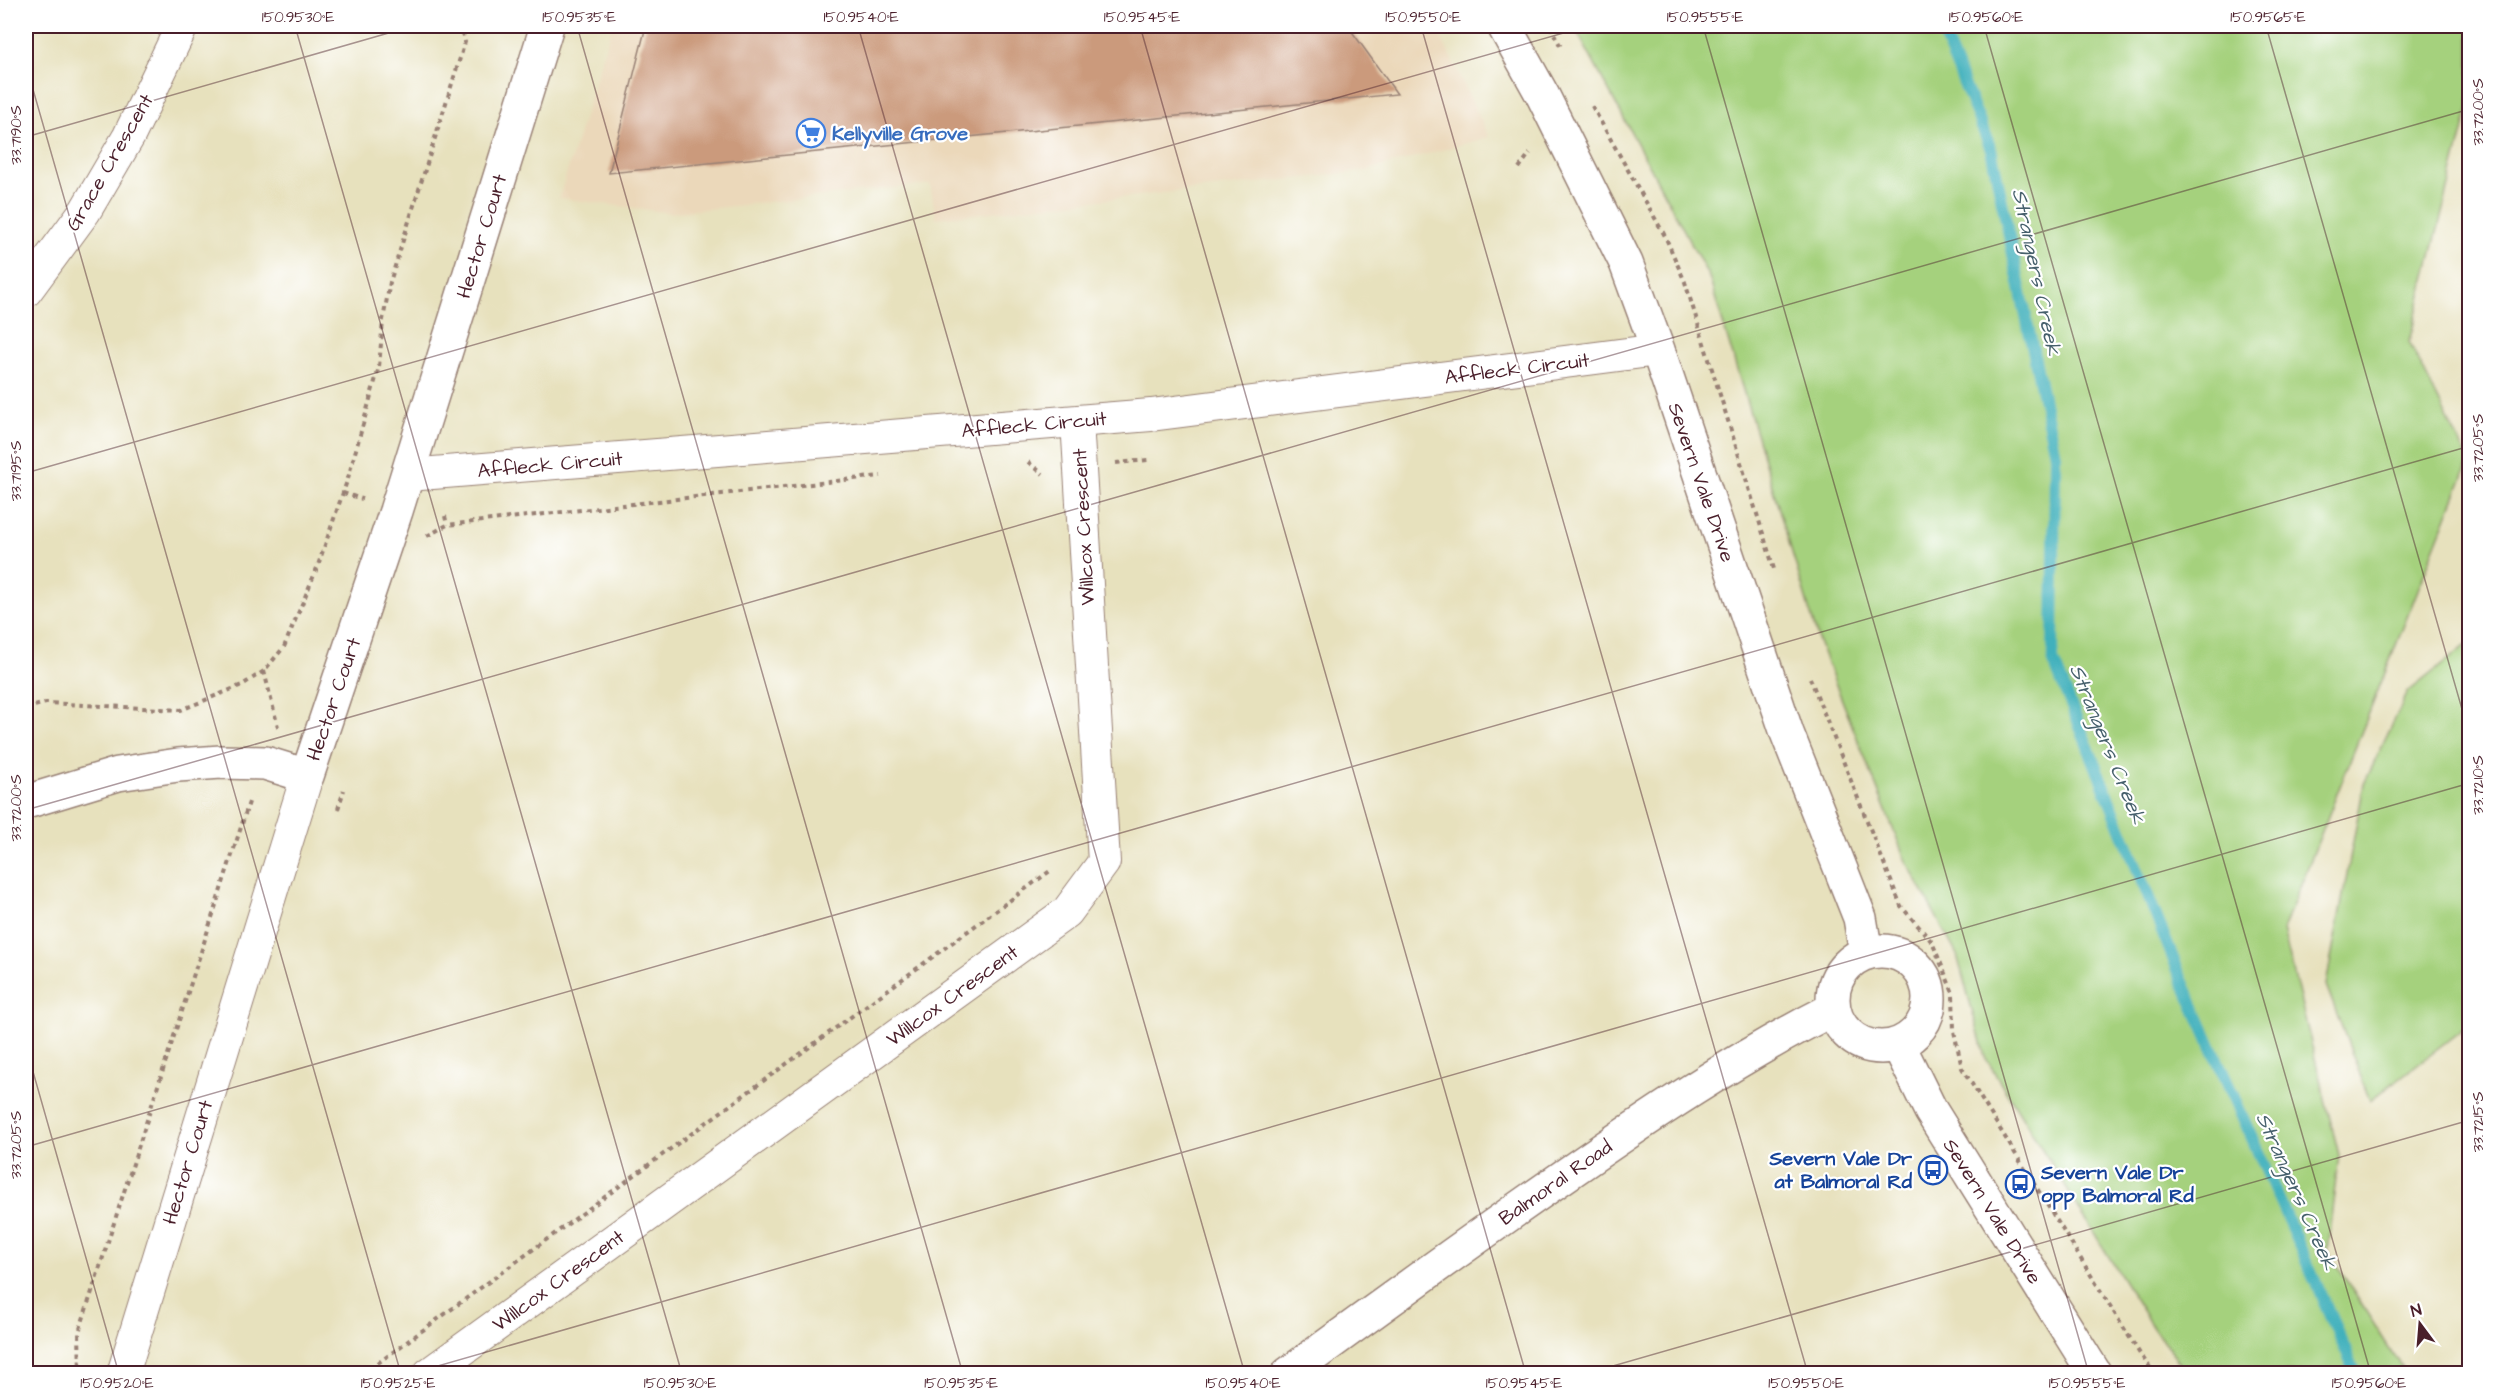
<svg xmlns="http://www.w3.org/2000/svg" width="2495" height="1399" font-family="'Architects Daughter',sans-serif">
<rect width="100%" height="100%" fill="#fff"/>
<filter id="ink" filterUnits="userSpaceOnUse"><feTurbulence type="fractalNoise" baseFrequency=".0167" numOctaves="2"/><feDisplacementMap in="SourceGraphic" scale="12" xChannelSelector="R" yChannelSelector="G"/><feConvolveMatrix kernelMatrix="1 2 1 2 8 2 1 2 1" color-interpolation-filters="sRGB"/></filter>
<filter id="wash" filterUnits="userSpaceOnUse"><feTurbulence type="fractalNoise" baseFrequency=".008" numOctaves="4" result="noise"/><feDisplacementMap in="SourceGraphic" scale="24" xChannelSelector="R" yChannelSelector="G"/><feGaussianBlur stdDeviation="1.35" result="paint"/><feColorMatrix in="noise" values="0 0 0 0 0 0 0 0 0 0 0 0 0 0 0 0 0 1.4 0 .05"/><feComposite in="paint" operator="in"/></filter>
<g filter="url(#wash)">
<rect width="100%" height="100%" fill="#e7e1bd"/>
<path fill="#ebd8ba" d="M612,26H1436L1489,137L1366,171L936,218L930,184L671,213L559,198Z"/>
<path fill="#a5d17d" stroke="#787854" stroke-width="1.5" d="M1574,26H2469V108L2409,342L2469,461L2283,930L2339,1155L2327,1250L2405,1373H2187L2153,1328L1985,1057L1957,955L1905,859L1819,642L1709,277Z
M2469,643V1024L2370,1101L2326,985L2364,784L2408,692Z"/>
<g fill="none" stroke-linecap="round" stroke-linejoin="round">
<path stroke="#41b0bc" stroke-width="12" d="M1940,26L1991,149L2055,455L2053,660L2179,973L2356,1374"/>
</g>
<g id="blocks">
<path fill="#cb9a7b" d="M646,26H1348L1397,94L609,173Z"/>
</g>
</g>
<g filter="url(#ink)">
<use href="#blocks" fill-opacity="0" stroke="#988074" stroke-width="1.5"/>
<g fill="none" stroke-linecap="round" stroke-linejoin="round">
<g stroke="#988074" stroke-width="34">
<path id="street" d="M26,291L85,211L129,136L182,26
M408,475L1151,415L1658,350
M123,1374L307,776
M429,1374L1067,912L1104,862L1077,421"/>
</g>
<g stroke="#988074" stroke-width="36">
<path id="secondary" d="M1504,26L1543,96L1626,263L1658,350L1787,733L1860,918L1866,953
M26,802L118,774L178,765L221,762L265,763L307,776L396,511L547,26
M1833 999a48 48 0 1 1 96 0a48 48 0 1 1-96 0Z
M1898,1044L1931,1111L2095,1374
M1288,1374C1377,1309 1466,1244 1557,1181C1646,1119 1736,1058 1833,1009"/>
</g>
<path stroke="#988074" stroke-width="4" stroke-dasharray="4.5 4.5" stroke-linecap="butt" d="M1550,26L1562,49
M1592,106L1665,236L1685,282L1774,569
M1519,168L1530,153
M1028,462L1043,474
M1116,463L1148,460
M343,493L362,499
M445,516L447,525
M427,536L447,525L881,476
M264,671L278,727
M1810,678L1901,906L1932,942L1953,993L1954,1031L1962,1068L2140,1354L2155,1374
M26,708L46,703L181,710L242,685L264,671L284,647L317,568L348,478L379,367L383,320L390,282L465,42L461,26
M338,809L344,790
M80,1374L79,1332L250,799
M363,1374L1050,871"/>
<use href="#street" stroke="#fff" stroke-width="32"/>
<use href="#secondary" stroke="#fff" stroke-width="33"/>
</g>
</g>
<path fill="none" stroke="#4a1f2b" stroke-width="1.5" stroke-opacity="0.45" d="M295,26L682,1374M577,26L963,1374M858,26L1245,1374M1140,26L1526,1374M1421,26L1808,1374M1703,26L2089,1374M1984,26L2371,1374M2266,26L2470,737M26,65L401,1374M26,137L413,26M26,473L1588,26M26,810L2470,109M26,1047L119,1374M26,1147L2470,446M410,1374L2470,783M1585,1374L2470,1120"/>
<defs>
<g id="supermarket-ring" transform="scale(1.5)"><circle r="9.5" fill="#fff" stroke="#3f7fe0" stroke-width="1.5"/><path d="M-6-5.5h2.5l.6 2H6L4.5 2H-2.5L-4.4-4H-6ZM-1.5 3.2a1.3 1.3 0 1 0 .1 0ZM3 3.2a1.3 1.3 0 1 0 .1 0Z" fill="#3f7fe0"/></g>
<g id="bus-ring" transform="scale(1.5)"><circle r="9.5" fill="#fff" stroke="#1a4fb4" stroke-width="1.5"/><path d="M-5-6H5V4H4V6H2V4H-2V6H-4V4H-5ZM-3.5-4V0h7V-4ZM-3.5 1.2v1.5H-2V1.2ZM2 1.2v1.5H3.5V1.2Z" fill="#1a4fb4"/></g>
</defs>
<g fill-rule="evenodd">
<use href="#supermarket-ring" x="811" y="133"/>
<use href="#bus-ring" x="1933" y="1170"/>
<use href="#bus-ring" x="2020" y="1184"/>
</g>
<g text-anchor="middle" stroke-width="4.5" stroke-linejoin="round" paint-order="stroke">
<g font-size="20" font-weight="bold" fill="#366cbe" stroke="#fff" text-anchor="start">
<text x="832" y="140">Kellyville Grove</text>
</g>
<g font-size="20" fill="#4a1f2b" stroke="#fff">
<text transform="translate(109 162) rotate(-60)" y="7">Grace Crescent</text>
<text transform="translate(481 236) rotate(-73)" y="7">Hector Court</text>
<text transform="translate(1517 368) rotate(-7)" y="7">Affleck Circuit</text>
<text transform="translate(1034 424) rotate(-5)" y="7">Affleck Circuit</text>
<text transform="translate(550 464) rotate(-5)" y="7">Affleck Circuit</text>
<text transform="translate(1702 482) rotate(71)" y="7">Severn Vale Drive</text>
<text transform="translate(1083 527) rotate(-93)" y="7">Willcox Crescent</text>
<text transform="translate(333 699) rotate(-71)" y="7">Hector Court</text>
<text transform="translate(952 995) rotate(-36)" y="7">Willcox Crescent</text>
<text transform="translate(187 1162) rotate(-73)" y="7">Hector Court</text>
<text transform="translate(1555 1182) rotate(-35)" y="7">Balmoral Road</text>
<text transform="translate(1993 1211) rotate(58)" y="7">Severn Vale Drive</text>
<text transform="translate(558 1280) rotate(-36)" y="7">Willcox Crescent</text>
</g>
<g font-size="20" font-weight="bold" fill="#164399" stroke="#fff" text-anchor="end">
<text x="1912" y="1165">Severn Vale Dr<tspan x="1912" dy="23">at Balmoral Rd</tspan></text>
<text x="2041" y="1179" text-anchor="start">Severn Vale Dr<tspan x="2041" dy="23">opp Balmoral Rd</tspan></text>
</g>
<g font-size="21" font-style="italic" fill="#46606c" stroke="#fff">
<text transform="translate(2037 272) rotate(78)" y="7">Strangers Creek</text>
<text transform="translate(2108 744) rotate(68)" y="7">Strangers Creek</text>
<text transform="translate(2297 1191) rotate(66)" y="7">Strangers Creek</text>
</g>
</g>
<rect width="2495" height="1399" fill="none" stroke="#fff" stroke-width="66"/>
<g transform="translate(2420 1324) rotate(344)" stroke="#ffffff" stroke-width="4.5" paint-order="stroke">
<path d="M0-4.5L10 22L0 15L-10 22Z" fill="#4a1f2b"/>
<text y="-9" font-size="16" font-weight="bold" text-anchor="middle" fill="#4a1f2b">N</text>
</g>
<rect x="33" y="33" width="2429" height="1333" fill="none" stroke="#4a1f2b" stroke-width="2"/>
<g font-size="15" text-anchor="middle" fill="#4a1f2b">
<text x="298" y="22">150.9530°E</text>
<text x="579" y="22">150.9535°E</text>
<text x="861" y="22">150.9540°E</text>
<text x="1142" y="22">150.9545°E</text>
<text x="1423" y="22">150.9550°E</text>
<text x="1705" y="22">150.9555°E</text>
<text x="1986" y="22">150.9560°E</text>
<text x="2268" y="22">150.9565°E</text>
<text transform="translate(2478 112) rotate(-90)" y="5">33.7200°S</text>
<text transform="translate(16 135) rotate(-90)" y="5">33.7190°S</text>
<text transform="translate(2478 448) rotate(-90)" y="5">33.7205°S</text>
<text transform="translate(16 471) rotate(-90)" y="5">33.7195°S</text>
<text transform="translate(2478 785) rotate(-90)" y="5">33.7210°S</text>
<text transform="translate(16 808) rotate(-90)" y="5">33.7200°S</text>
<text transform="translate(2478 1122) rotate(-90)" y="5">33.7215°S</text>
<text transform="translate(16 1145) rotate(-90)" y="5">33.7205°S</text>
<text x="117" y="1388">150.9520°E</text>
<text x="398" y="1388">150.9525°E</text>
<text x="680" y="1388">150.9530°E</text>
<text x="961" y="1388">150.9535°E</text>
<text x="1243" y="1388">150.9540°E</text>
<text x="1524" y="1388">150.9545°E</text>
<text x="1806" y="1388">150.9550°E</text>
<text x="2087" y="1388">150.9555°E</text>
<text x="2369" y="1388">150.9560°E</text>
</g>
</svg>
